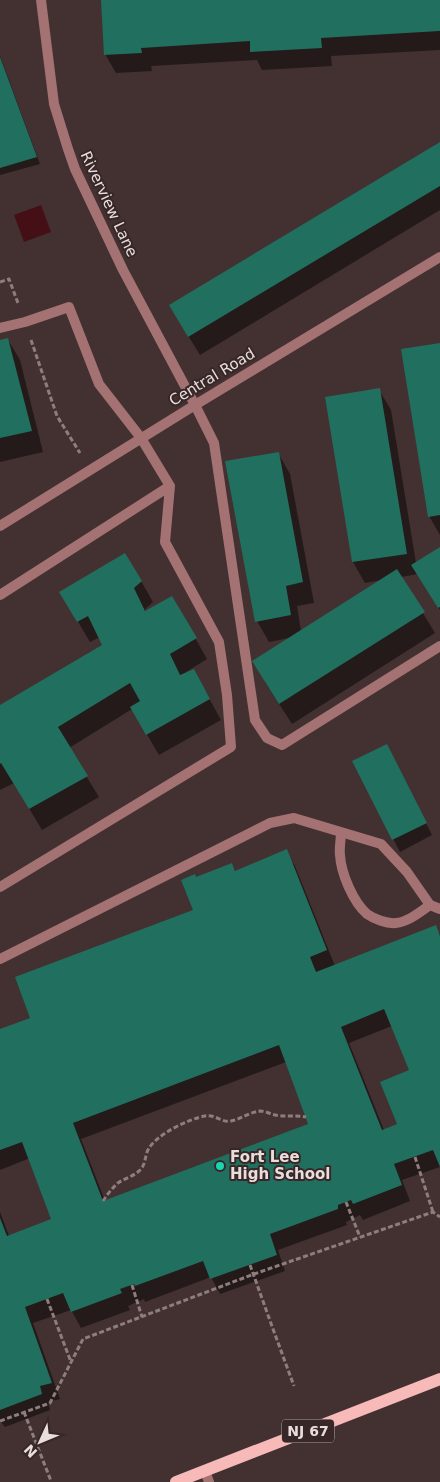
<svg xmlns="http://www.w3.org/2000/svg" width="440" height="1482" font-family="'DejaVu Sans',sans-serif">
<rect width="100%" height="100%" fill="#423130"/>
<path fill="#451015" d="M41,205L51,232L24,242L14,215Z"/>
<path fill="#0007" fill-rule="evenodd" d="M102,0H440V50L331,56L332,66L262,70L257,60L151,66L152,71L116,73L105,54Z
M0,56L40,164L0,175Z
M440,143V210L200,355L181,324Z
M8,340L20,360L43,452L0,462V341Z
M440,345V535L429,516Z
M379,390L391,410L416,563L440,549V610L418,574L401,577L435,633L292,724L265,682L289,638L269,642L257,621L278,453L290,474L314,603L297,606L301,631L381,580L365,583L353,562L326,398Z
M141,581L153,602L145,609L146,612L172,597L207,659L186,672L205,691L221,720L159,755L132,709L69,748L99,797L42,830L14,783L0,790V707L104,645L100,637L90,642L61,593Z
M393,757L432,835L400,852L353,762Z
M286,851L295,866L335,966L435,927L440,935V1167L402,1180L410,1201L363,1220L360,1215L346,1222L347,1225L278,1250L285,1271L220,1294L211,1277L145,1302L144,1299L128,1306L130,1310L81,1328L71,1310L33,1323L60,1399L48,1402L50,1410L5,1427L1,1422H0V1212L9,1236L53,1220L30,1158L0,1170V1030L32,1019L195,910L196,878L232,864L236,872ZM392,1026L411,1071L398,1125L384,1130L349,1043ZM286,1062L310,1124L105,1201L81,1139Z"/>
<path fill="#216f5e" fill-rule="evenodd" d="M101,0H440V31L321,38L322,48L250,52V41L141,48L142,53L104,55Z
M0,57L37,157L0,168Z
M440,142V186L188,337L169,305Z
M8,338L32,431L0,438V340Z
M440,343V515L428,517L401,349Z
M380,388L407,554L352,562L325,397Z
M279,452L303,582L286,586L291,615L255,622L225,461Z
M440,547V607L438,608L411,565Z
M125,553L142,581L134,588L145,611L172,596L197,638L170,654L180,675L194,669L210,699L146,735L130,707L140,701L130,683L58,727L88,776L29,809L1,763L0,764V705L102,645L88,616L77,622L59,592Z
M397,569L425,612L279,704L252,661Z
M387,744L427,823L392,840L352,761Z
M287,849L327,950L310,957L316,972L436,925L440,936V1167L433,1150L394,1164L402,1185L353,1204L351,1200L338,1205V1209L270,1234L277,1255L210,1279L203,1261L135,1286L134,1284L120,1289L122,1293L71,1312L63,1293L25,1307L52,1383L40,1386L42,1394L0,1410V1218L7,1236L51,1219L22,1142L0,1150V1029L30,1018L15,977L193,910L181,880L195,874L196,877L232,863L235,871ZM384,1009L409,1070L380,1082L397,1124L382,1130L341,1027ZM279,1045L308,1124L103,1201L73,1123Z"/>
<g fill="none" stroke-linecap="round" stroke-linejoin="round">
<path stroke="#8d7e7d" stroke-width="3" stroke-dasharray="5 2.5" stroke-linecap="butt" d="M0,282L9,279L18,303
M31,340L57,416L80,453
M415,1157L433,1212
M103,1201C107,1195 112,1188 118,1183C125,1178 135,1176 141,1169C146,1163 145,1154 149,1148C159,1133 189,1119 205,1116C215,1114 222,1123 231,1121C241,1119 250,1112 260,1111C266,1111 270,1114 275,1115C284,1117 295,1115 306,1117
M346,1202L360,1237
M250,1265L273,1329L294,1386
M132,1285L142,1317
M47,1299L71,1362
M24,1412L51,1481
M0,1421L50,1403L83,1339L254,1274L433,1212L440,1217"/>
<path stroke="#a47272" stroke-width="10" d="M0,328L25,322L69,307L99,384L141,438L170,486L165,542L219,642L227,695L231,747L0,887
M195,405L214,443L255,720L267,738L282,745L440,646
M0,595L170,486
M341,832C341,840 339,848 340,855C341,873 353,902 367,914C374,919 387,924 396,923C408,922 420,912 430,905
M0,959L270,823L294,818L381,844L407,872L430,905L440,909"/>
<path stroke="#a47272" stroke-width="10" d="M41,0L54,104L68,149L75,169L123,270L195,405
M0,526L195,405L440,257
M205,1471L209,1482"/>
<path stroke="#f7bab9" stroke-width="12" d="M176,1482L440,1379"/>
</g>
<circle fill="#1bd5b1" stroke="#372727" stroke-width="2" cx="220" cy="1166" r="5"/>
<g text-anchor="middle" stroke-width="4" stroke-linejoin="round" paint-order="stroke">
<rect fill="#372727" stroke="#b4a7a6" stroke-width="1" x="282" y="1419.5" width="52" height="23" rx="4"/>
<g font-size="14" font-weight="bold" fill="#e9dedd">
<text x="308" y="1436">NJ 67</text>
</g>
<g font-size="15" fill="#e9dedd" stroke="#372727">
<text transform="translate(109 204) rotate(65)" y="5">Riverview Lane</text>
<text transform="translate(212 377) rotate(-31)" y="5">Central Road</text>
</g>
<g font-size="15" font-weight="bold" fill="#e9dedd" stroke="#372727" text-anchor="start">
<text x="230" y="1162">Fort Lee<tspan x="230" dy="17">High School</tspan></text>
</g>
</g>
<g transform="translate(40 1442) rotate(226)" stroke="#372727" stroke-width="4" paint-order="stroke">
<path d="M0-4L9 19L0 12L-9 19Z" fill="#e9dedd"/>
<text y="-8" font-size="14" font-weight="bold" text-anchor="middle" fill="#e9dedd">N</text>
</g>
</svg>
